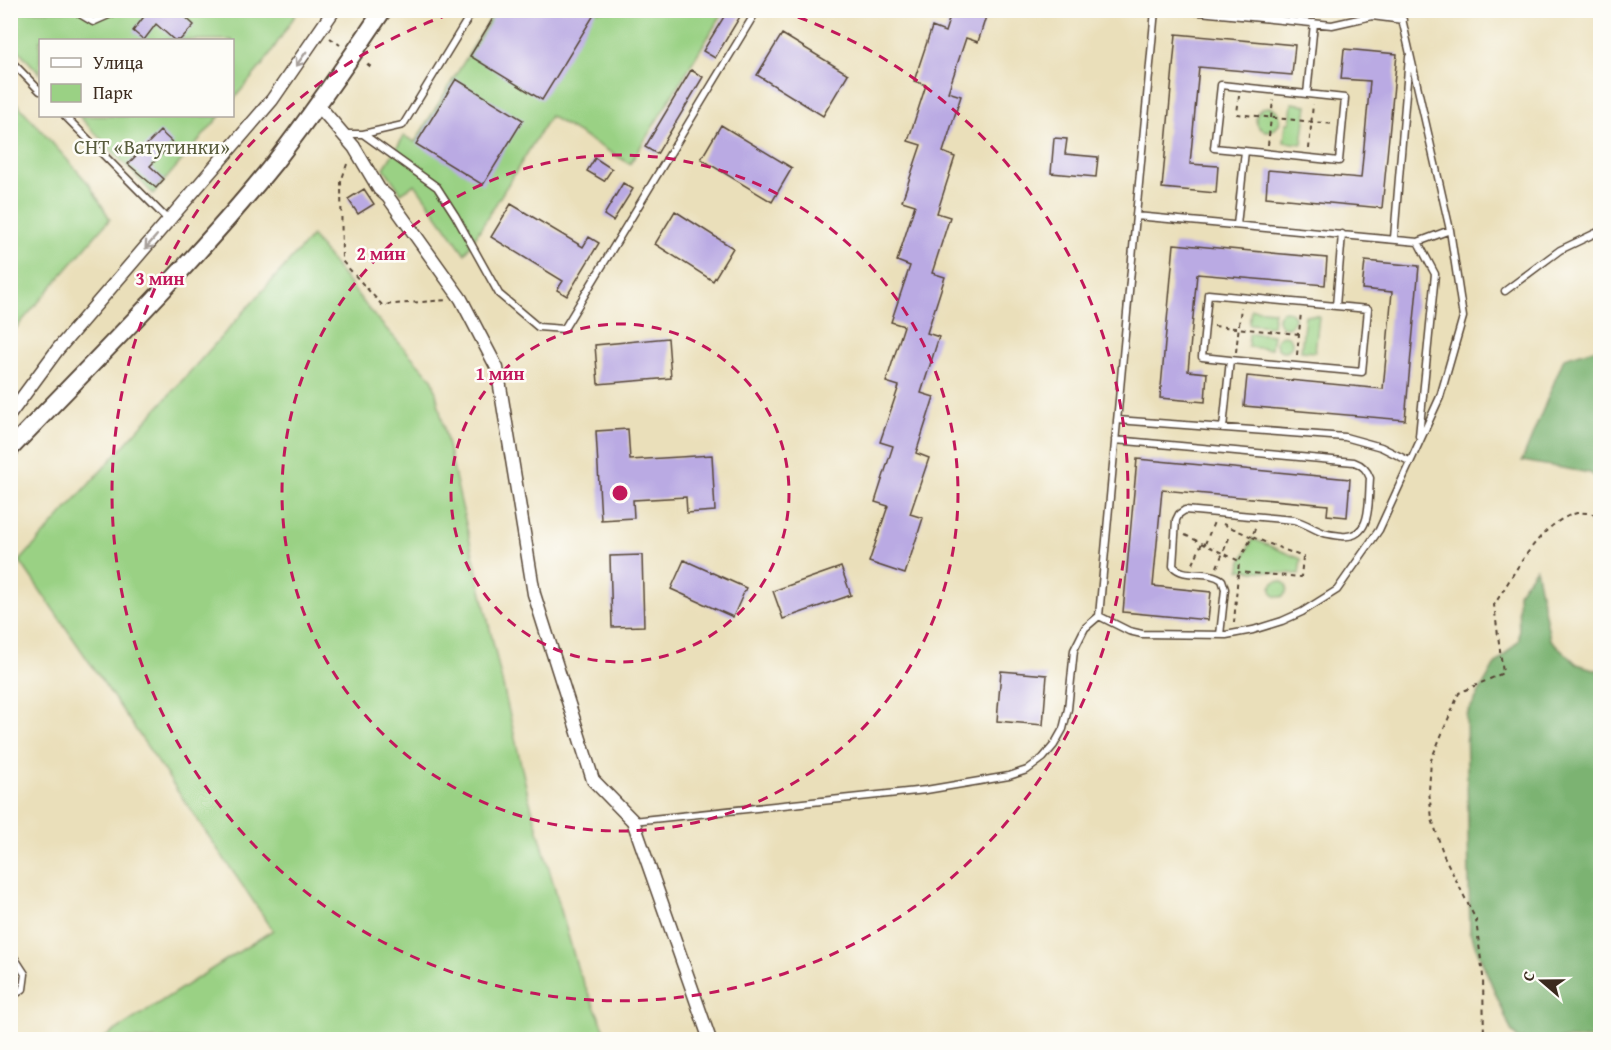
<svg xmlns="http://www.w3.org/2000/svg" width="1611" height="1050" font-family="'Gentium Book Plus',serif">
<rect width="100%" height="100%" fill="#fdfcf7"/>
<filter id="ink" filterUnits="userSpaceOnUse"><feTurbulence type="fractalNoise" baseFrequency=".0167" numOctaves="2"/><feDisplacementMap in="SourceGraphic" scale="12" xChannelSelector="R" yChannelSelector="G"/><feConvolveMatrix kernelMatrix="1 2 1 2 8 2 1 2 1" color-interpolation-filters="sRGB"/></filter>
<filter id="wash" filterUnits="userSpaceOnUse"><feTurbulence type="fractalNoise" baseFrequency=".008" numOctaves="4" result="noise"/><feDisplacementMap in="SourceGraphic" scale="24" xChannelSelector="R" yChannelSelector="G"/><feGaussianBlur stdDeviation="1.35" result="paint"/><feColorMatrix in="noise" values="0 0 0 0 0 0 0 0 0 0 0 0 0 0 0 0 0 1.4 0 .05"/><feComposite in="paint" operator="in"/></filter>
<g filter="url(#wash)">
<rect width="100%" height="100%" fill="#eadfba"/>
<path fill="#9ad184" stroke="#6a7e51" stroke-width="1.5" d="M11,11H298L264,63L233,100L232,40H40V74L11,42Z
M495,11H724L630,164L550,116L465,254L415,184L401,193L384,168L404,136L415,142Z
M11,97L89,184L110,219L11,334Z
M1292,103L1307,105L1302,144L1284,142L1286,123H1290Z
M1256 119a12 12 0 1 1 24 0a12 12 0 1 1-24 0Z
M79,116H220L153,194Z
M312,236L371,312L433,380L528,795L578,970L609,1039H102L273,930L20,561Z
M1251,309L1274,311L1272,326L1249,324Z
M1278 319a8 8 0 1 1 16 0a8 8 0 1 1-16 0Z
M1305,315L1319,316L1315,352L1301,351Z
M1249,333L1273,335L1271,349L1248,347Z
M1276 343a8 8 0 1 1 16 0a8 8 0 1 1-16 0Z
M1253,539L1301,559L1299,574L1240,570L1241,562Z
M1271 589a8 8 0 1 1 16 0a8 8 0 1 1-16 0Z"/>
<path fill="#7bb372" stroke="#5b6e48" stroke-width="1.5" d="M1600,347V480L1590,473L1522,461L1564,358Z
M1536,568L1550,639L1577,664L1600,671V1039H1518L1511,1030L1470,933L1466,716L1494,666L1519,640L1518,593Z"/>
<g id="blocks">
<path fill="#baaae3" d="M149,10H178L194,25L180,40H174L156,24L144,40L133,31Z
M498,10H597L542,100L470,56Z
M728,10H744L715,58L703,51Z
M952,10H988L978,42L966,38L948,92L961,96L943,152L955,157L937,213L950,217L932,273L945,277L927,333L939,337L921,393L934,397L916,453L929,458L910,514L923,518L905,574L869,562L888,506L875,502L893,446L880,442L899,386L886,382L904,326L891,322L910,266L897,261L915,205L902,201L921,145L908,141L926,85L914,81L932,27L945,32Z
M782,34L848,74L823,116L757,75Z
M1176,34L1295,45L1292,75L1199,67L1190,164L1218,166L1216,193L1162,188Z
M1344,49L1397,54L1382,208L1266,197L1268,170L1361,178L1370,81L1341,79Z
M691,70L703,77L657,154L645,147Z
M456,79L523,120L483,185L416,144Z
M721,125L792,168L772,202L701,159Z
M160,131L173,143L150,166L164,179L156,188L128,164Z
M1054,138L1067,139L1065,154L1098,157L1096,177L1051,173Z
M595,158L612,169L604,181L587,171Z
M623,183L633,189L613,221L604,215Z
M364,189L374,204L358,214L348,199Z
M511,204L583,247L589,237L599,243L567,296L557,290L563,281L491,237Z
M675,211L733,248L713,281L655,244Z
M1174,244L1327,258L1325,285L1197,274L1188,371L1207,373L1205,402L1160,398Z
M1365,261L1419,266L1405,420L1244,406L1247,376L1383,389L1392,292L1362,289Z
M668,338L671,378L598,384L595,345Z
M628,429L630,460L712,455L715,511L687,513L686,497L633,500L634,518L601,520L596,431Z
M1137,459L1350,479L1347,517L1327,515L1328,505L1162,490L1153,586L1211,592L1208,620L1123,612Z
M642,555L644,626L612,627L610,556Z
M684,560L746,588L733,617L671,589Z
M841,567L851,595L783,619L773,591Z
M1001,671L1047,675L1043,725L997,721Z"/>
</g>
</g>
<g filter="url(#ink)">
<use href="#blocks" fill-opacity="0" stroke="#554535" stroke-width="1.5"/>
<g fill="none" stroke-linecap="round" stroke-linejoin="round">
<g stroke="#554535" stroke-width="9">
<path id="lane" d="M73,10L93,22L120,10
M1179,10L1332,25L1372,16L1403,20
M10,60L40,91
M65,116L169,221
M343,134H363L437,187L455,215L499,294L538,327L564,329L757,10
M363,134L403,125L473,10
M1245,151L1214,148L1221,85L1307,94
M1136,216L1418,242L1435,274L1419,436
M1237,225L1245,151L1339,161L1345,98L1307,94L1314,23
M1394,238L1409,57
M1418,242L1450,230
M1505,291L1560,250L1600,231
M1230,360L1202,357L1208,294L1336,306
M1117,420L1345,437L1381,447L1409,461
M1223,428L1230,360L1362,372L1368,309L1336,306L1342,234
M1115,440L1354,462C1363,465 1367,470 1370,478C1368,500 1373,539 1342,536C1336,535 1330,535 1324,533C1313,529 1305,523 1294,520L1185,510L1179,514L1176,520L1173,566C1184,579 1208,569 1222,580L1225,589L1220,635
M1099,616L1129,631L1142,634L1226,635L1253,630L1282,621L1302,612L1337,590L1379,530L1440,397L1463,317L1450,230L1400,10
M633,821L926,790L1009,776L1027,770L1043,758L1054,745L1063,729L1068,709L1074,650L1085,628L1099,616L1155,10
M10,951L25,974L23,989L10,998"/>
</g>
<g stroke="#554535" stroke-width="15">
<path id="street" d="M318,105L354,147L379,189L388,197L461,299L497,368L534,594L593,780L633,821L710,1040
M10,414L58,349L272,100L334,10"/>
</g>
<g stroke="#554535" stroke-width="20">
<path id="secondary" d="M10,449C100,355 194,263 275,162C313,113 348,62 383,10"/>
</g>
<path stroke="#554535" stroke-width="2" stroke-dasharray="4.5 4.5" stroke-linecap="butt" d="M330,38L340,45
M367,64L374,69
M1239,96L1237,114L1333,124
M1268,145L1273,100
M1309,149L1313,104
M347,164L341,182L342,261L382,305L447,300
M1214,326L1299,334L1301,312
M1236,352L1241,307
M1297,355L1299,334
M1223,524L1252,537L1256,526
M1185,535L1239,561
M1205,544L1214,522
M1193,564L1202,543
M1217,567L1229,538
M1234,623L1239,561L1252,537L1303,557L1301,577L1238,572
M1484,1040L1483,976L1476,920L1444,856L1432,819L1429,791L1431,760L1459,693L1503,673L1494,605C1514,575 1539,522 1577,513C1584,512 1593,514 1600,515"/>
<use href="#lane" stroke="#fff" stroke-width="6"/>
<use href="#street" stroke="#fff" stroke-width="12"/>
<use href="#secondary" stroke="#fff" stroke-width="16"/>
</g>
<defs><path id="oneway-shaft" d="M-6 0H5M1.5-3L5.5 0L1.5 3" fill="none" stroke-width="1.6" stroke-linecap="round" stroke-linejoin="round" transform="scale(1.5)"/></defs>
<g stroke="#a79f9a">
<use href="#oneway-shaft" transform="translate(301 59) rotate(126)"/>
<use href="#oneway-shaft" transform="translate(151 242) rotate(131)"/>
</g>
</g>
<g fill="none" stroke="#c2185b" stroke-width="3" stroke-dasharray="10 8">
<circle cx="620" cy="493" r="169"/>
<circle cx="620" cy="493" r="338"/>
<path d="M781 11A508 508 0 1 1 459 11"/>
</g>
<g text-anchor="middle" stroke-width="5" stroke-linejoin="round" paint-order="stroke">
<g font-size="20" fill="#585c3d" stroke="#fdfcf7">
<text x="152" y="154">СНТ «Ватутинки»</text>
</g>
</g>
<circle cx="620" cy="493" r="9" fill="#c2185b" stroke="#fdfcf7" stroke-width="3"/>
<g font-size="18" text-anchor="middle" font-weight="bold" fill="#c2185b" stroke="#fdfcf7" stroke-width="5" stroke-linejoin="round" paint-order="stroke">
<text x="381" y="260">2 мин</text>
<text x="160" y="285">3 мин</text>
<text x="500" y="380">1 мин</text>
</g>
<rect width="1611" height="1050" fill="none" stroke="#fdfcf7" stroke-width="36"/>
<rect x="39" y="39" width="195" height="78" fill="#fdfcf7" stroke="#afa8a0" stroke-width="1.5"/>
<rect x="51" y="58" width="30" height="9" fill="#ffffff" stroke="#afa8a0" stroke-width="1.5"/>
<text x="93" y="69" font-size="18" fill="#3b2a1e">Улица</text>
<rect x="51" y="84" width="30" height="18" fill="#9ad184" stroke="#afa8a0" stroke-width="1.5"/>
<text x="93" y="99" font-size="18" fill="#3b2a1e">Парк</text>
<g transform="translate(1542 981) rotate(290)" stroke="#fdfcf7" stroke-width="4.5" paint-order="stroke">
<path d="M0-4.5L10 22L0 15L-10 22Z" fill="#3b2a1e"/>
<text y="-9" font-size="16" font-weight="bold" text-anchor="middle" fill="#3b2a1e">С</text>
</g>
</svg>
